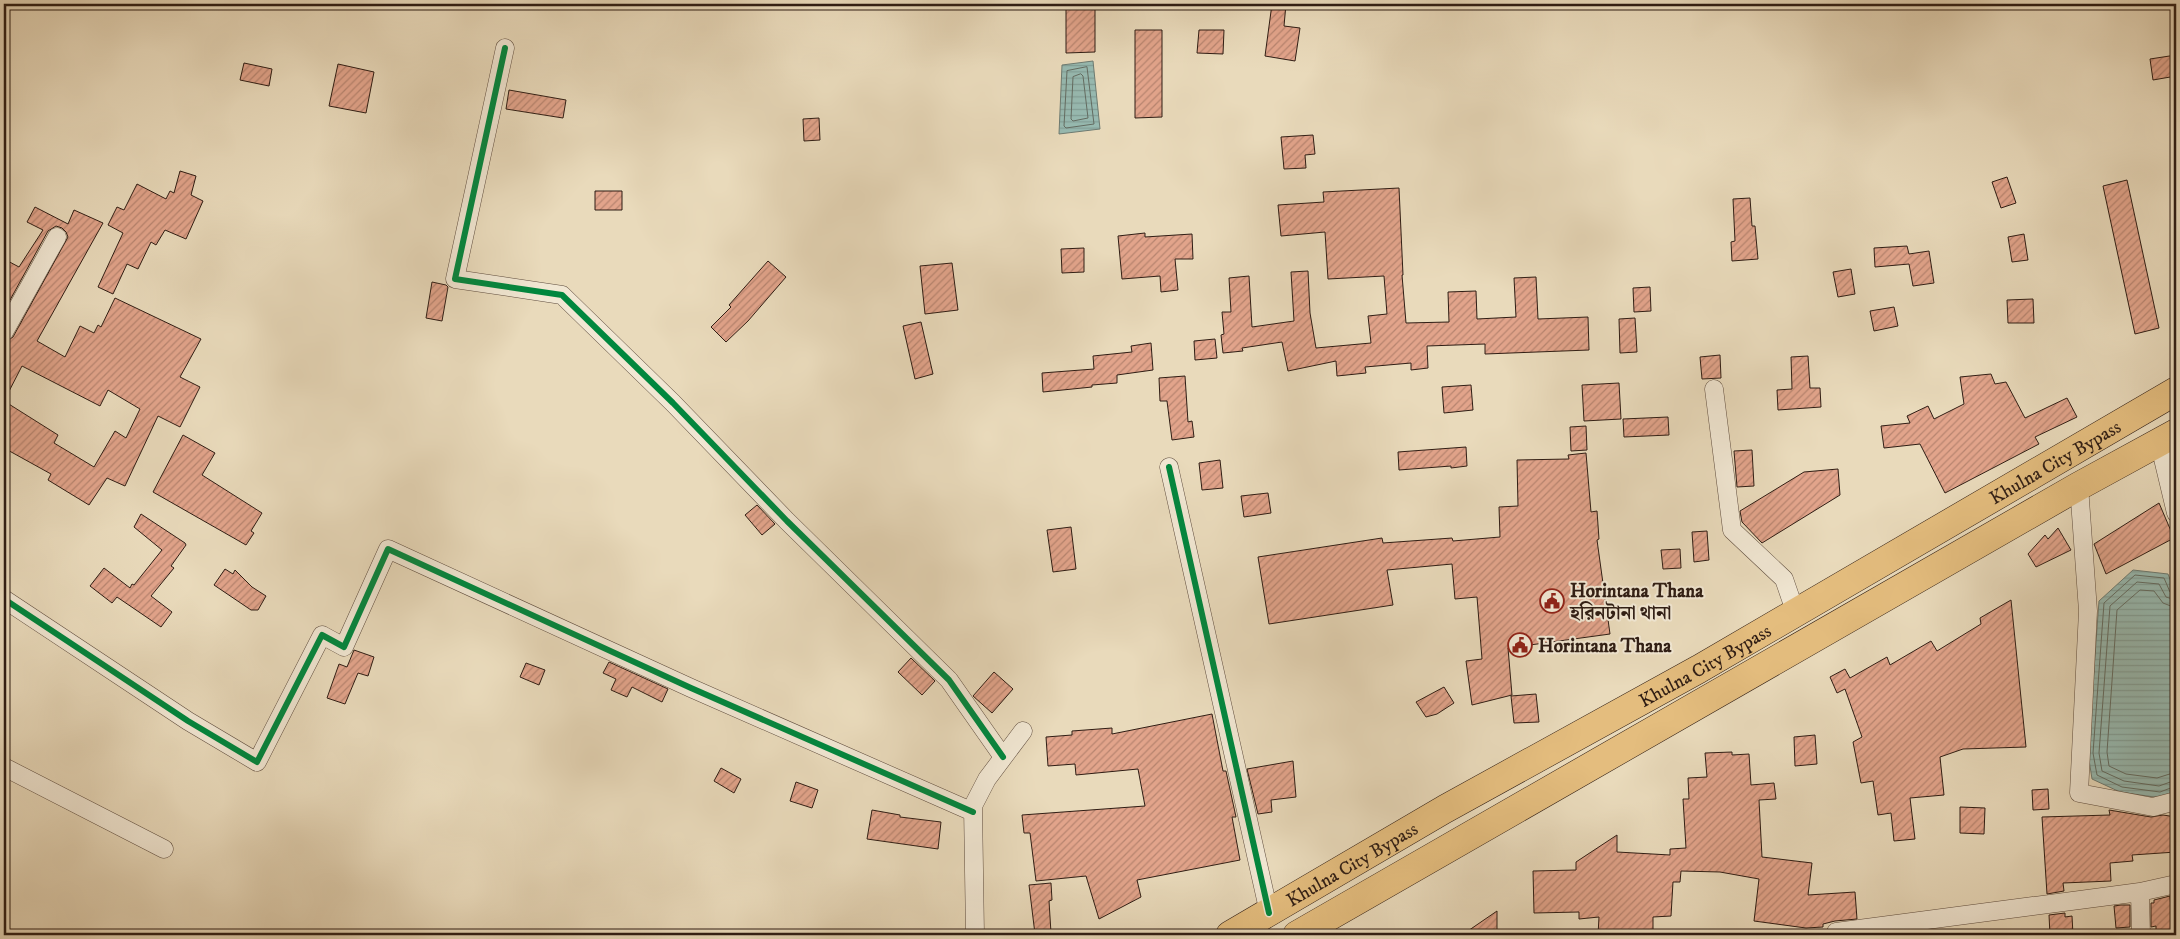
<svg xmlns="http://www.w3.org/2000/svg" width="2180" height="939" font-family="'IM FELL DW Pica','Noto Serif Bengali',serif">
<defs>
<pattern id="water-rules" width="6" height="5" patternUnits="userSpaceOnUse" patternTransform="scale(1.25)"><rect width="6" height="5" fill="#97bab1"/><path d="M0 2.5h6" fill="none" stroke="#829f97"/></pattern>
<pattern id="building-hatch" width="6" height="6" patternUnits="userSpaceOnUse" patternTransform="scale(1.25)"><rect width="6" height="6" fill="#e2a48b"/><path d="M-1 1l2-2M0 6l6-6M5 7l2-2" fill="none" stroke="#b88570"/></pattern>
</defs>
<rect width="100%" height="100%" fill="#e9dabb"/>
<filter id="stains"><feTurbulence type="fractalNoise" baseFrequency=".004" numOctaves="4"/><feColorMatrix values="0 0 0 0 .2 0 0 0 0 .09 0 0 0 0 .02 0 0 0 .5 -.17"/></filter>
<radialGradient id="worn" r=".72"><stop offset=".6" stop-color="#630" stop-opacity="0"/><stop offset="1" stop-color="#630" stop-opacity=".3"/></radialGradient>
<path fill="url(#water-rules)" stroke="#6d7b72" d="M1093,61L1100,129L1059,134L1062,65Z
M2133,570L2168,574L2176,595V790L2161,798L2120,792L2092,779L2088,753L2099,601Z"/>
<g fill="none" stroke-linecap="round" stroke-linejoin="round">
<path stroke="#636c62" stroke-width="1" d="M1087,67L1094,124L1066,128L1064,126L1067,71Z
M1081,74L1083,76L1088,118L1073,121L1071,119L1073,77Z
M2176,594L2170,592L2164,578L2135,575L2104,603L2093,753L2097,775L2122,787L2160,792L2176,786
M2176,600L2166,597L2159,584L2137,582L2110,606L2099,753L2102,771L2124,781L2159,786L2176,780
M2176,608L2163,603L2154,591L2140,590L2117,610L2107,752L2109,766L2126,774L2157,778L2176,772"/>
</g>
<path fill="url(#building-hatch)" stroke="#2f1d14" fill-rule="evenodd" d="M1272,4H1286L1284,26L1300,28L1295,61L1265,56Z
M1066,5H1095V52L1066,53Z
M1135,30H1162V117L1135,118Z
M1199,30H1224L1223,54L1197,53Z
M2176,55V76L2153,80L2150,59Z
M244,63L272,69L269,86L240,80Z
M338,64L374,72L366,113L329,106Z
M509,90L566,100L563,118L506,109Z
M819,118L820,140L804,141L803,119Z
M1313,135L1315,154L1305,155L1306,168L1284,169L1281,137Z
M180,171L196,176L191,195L203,201L186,239L165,230L156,245L151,242L138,269L127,264L113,294L98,287L123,233L108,225L117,207L124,210L137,184L166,199L170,191L174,193Z
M2007,177L2016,203L2001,208L1992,182Z
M2127,180L2159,328L2135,334L2103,186Z
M1399,188L1403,275H1402L1406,323L1449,322L1448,292L1476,291L1477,319L1516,317L1514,278L1536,277L1538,319L1588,317L1589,350L1485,354V344L1427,346L1428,368L1411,370V363L1365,367L1366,373L1337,376L1336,361L1288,371L1282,342L1242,348L1243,351L1223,353L1221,335L1224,334L1222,312H1231L1229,278L1249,276L1252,327L1294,321L1291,272L1308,271L1310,313L1316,348L1371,343L1368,316L1387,314L1384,276L1328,279L1325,232L1281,236L1278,205L1324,202L1323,192Z
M595,191H622V210H595Z
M1750,198L1752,226H1755L1758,259L1732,261L1731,242L1735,241L1733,199Z
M35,207L68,224L74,210L103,223L37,341L65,357L80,326L94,333L98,325L101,327L115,298L201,339L180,377L200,387L180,427L158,416L125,486L107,478L89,505L48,480L51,474L4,448V343L13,337L68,237L66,232L62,228L56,226L48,231L4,311V259L19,267L43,230L27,222ZM22,366L100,406L108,390L140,409L126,438L115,431L94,467L54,443L58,435L4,401Z
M1145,233V237L1192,234L1193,259H1175L1178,290L1161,292L1160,276L1122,279L1118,236Z
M2024,234L2028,260L2012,262L2008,237Z
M1907,246L1909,254L1929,251L1934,283L1913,286L1909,264L1875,267L1874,248Z
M1084,248V272L1062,273L1061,249Z
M768,261L786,277L748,321L726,342L711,327L731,307L729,305Z
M952,263L958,310L925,314L920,266Z
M1851,269L1855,294L1838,297L1833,272Z
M432,282L446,285L448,287L442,321L426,318Z
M1650,287L1651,311L1634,312L1633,288Z
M2033,299L2034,323H2008L2007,300Z
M1894,307L1898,326L1874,331L1870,311Z
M1635,318L1637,352L1620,353L1619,319Z
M921,322L933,374L915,379L903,326Z
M1215,339L1217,358L1195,360L1194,341Z
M1151,343L1153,370L1117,375V383L1092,385V387L1043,392L1042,373L1094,369L1093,356L1132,352L1131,346Z
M1720,355L1721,378L1702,379L1700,357Z
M1808,356L1810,388H1820L1821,407L1778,410L1777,390L1792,389L1791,357Z
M1991,374L1995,384L2006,382L2025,418L2067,398L2077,417L2035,437L2039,444L1945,493L1920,444L1884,448L1881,426L1910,423L1907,416L1928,406L1934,419L1964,404L1960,377Z
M1185,376L1188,422L1192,421L1194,437L1172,440L1167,401H1160L1159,378Z
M1619,383L1621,419L1584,421L1582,385Z
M1471,385L1473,410L1444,413L1442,387Z
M1668,417L1669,435L1624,437L1623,419Z
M1586,426L1587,450L1571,451L1570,427Z
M183,435L215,453L202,475L262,513L251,531L254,533L246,545L153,492Z
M1466,447L1467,466L1451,468V466L1399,470L1398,452Z
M1752,450L1754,486L1737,487L1734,451Z
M1586,453L1591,512L1597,511L1599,539L1597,540L1610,634L1508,648L1512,695L1472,705L1466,661L1482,659L1477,597L1455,599L1452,564L1387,570L1393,605L1269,624L1258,557L1382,538L1383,543L1452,538L1453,541L1500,537L1499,507L1518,506L1517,460L1569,459L1568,455Z
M1220,460L1223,488L1202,490L1199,463Z
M1838,469L1840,495L1762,543L1742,522L1740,511L1804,472Z
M1268,493L1271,513L1244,517L1241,496Z
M2159,503L2174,538L2106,574L2094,544Z
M757,505L775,524L762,535L745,515Z
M141,514L185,543L186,545L171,566L174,568L151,596L172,612L161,627L117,597L112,603L90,586L104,568L130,588L132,584L134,585L162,550L134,527Z
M1071,527L1076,569L1053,572L1047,530Z
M2058,528L2071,550L2036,567L2028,554L2045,535L2048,539Z
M1707,531L1709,560L1694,562L1692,532Z
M1680,549L1681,568L1663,569L1661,550Z
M225,569L233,574L235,570L252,587L266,596L258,610H251L214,585Z
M2011,600L2026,747L1963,749L1940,757L1944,795L1910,798L1915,839L1894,841L1891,813L1878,815L1873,781L1861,783L1853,742L1862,737L1845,689L1837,693L1830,677L1845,669L1850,678L1887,657L1890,665L1931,641L1937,651L1981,624L1980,618Z
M354,650L374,657L368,676L358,673L345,704L327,698L339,664L347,667Z
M911,658L935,681L922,695L898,672Z
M609,662L668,689L662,702L632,687L627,697L611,690L616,679L603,673Z
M526,663L545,670L539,685L520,677Z
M994,672L1013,689L992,713L973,696Z
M1444,687L1454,703L1437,714L1426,717L1416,702Z
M1536,694L1539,722L1514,723L1511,696Z
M1212,714L1223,771H1226L1236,817H1232L1240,860L1137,880L1141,897L1099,919L1086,876L1036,881L1030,833H1024L1022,815L1145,806L1138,769L1076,775L1075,764L1048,766L1046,737L1072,735V731L1112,728V734Z
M1815,735L1817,764L1795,766L1794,737Z
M1732,752V755L1749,754L1751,785L1774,783L1776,799L1759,800L1762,857L1812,863L1808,895L1855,892L1857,919L1835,921L1823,924V927L1806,928L1754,921L1759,879L1720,872L1681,871L1680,882H1673L1671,916L1653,917V935H1598L1599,917L1579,919V912L1534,913L1533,871L1576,870V862L1617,835V852L1670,855V849L1686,848L1683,799H1689L1688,778L1707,777L1705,753Z
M1293,761L1296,797L1271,800L1272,812L1258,814L1247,769Z
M721,768L741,779L734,793L714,781Z
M796,782L818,790L812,808L790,801Z
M2048,789L2049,809L2033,810L2032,790Z
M1960,807L1985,808L1984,834L1960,833Z
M872,810L900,815V817L941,822L938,849L867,839Z
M2109,810L2151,817L2163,815L2176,817V852L2132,855L2133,861L2110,863L2111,881L2063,883L2064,891L2047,894L2042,817L2110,815Z
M1051,883L1052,900L1049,901L1051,933L1035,934L1029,885Z
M2170,896L2173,935H2156V926L2151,927V903H2154V900Z
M2121,905H2130V927L2116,928L2114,906Z
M1497,911V935H1462Z
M2065,913V917L2072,916L2073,935H2050L2049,915Z"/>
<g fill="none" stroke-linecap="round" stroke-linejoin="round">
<g stroke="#5e4c3e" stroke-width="19">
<path id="street" d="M505,48L455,279L562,295L673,403L787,521L949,680L1003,757
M4,332L57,237
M1714,389L1732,530L1784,579L1795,611
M2159,442L2176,513
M1169,467L1269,913
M2079,486L2088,611L2079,793L2153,807L2176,801
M4,599L188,721L257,762L322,635L344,647L388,549L691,688L973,812
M4,767L164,849
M1836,932L2140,892
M975,935L973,806L987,779L1023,731
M2141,935L2140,892L2176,884"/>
</g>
<g stroke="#2f1d14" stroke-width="29">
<g id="highway">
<path id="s1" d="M1230,935L1445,809L1699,669L2176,391"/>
<path d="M1297,935L2079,486L2176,433"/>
</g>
</g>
<use href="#street" stroke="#f1e7d3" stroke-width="18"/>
<use href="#highway" stroke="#e4bd7e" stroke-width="28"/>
<g stroke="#f1e7d3" stroke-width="9">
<path id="cycleway" d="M505,48L455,279L562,295L673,403L787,521L949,680L1003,757
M1169,467L1269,913
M4,599L188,721L257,762L322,635L344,647L388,549L691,688L973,812"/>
</g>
<use href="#cycleway" stroke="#00873e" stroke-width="6"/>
</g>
<defs>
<g id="civic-ring" transform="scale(1.25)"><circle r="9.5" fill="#f1e7d3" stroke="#8f2418" stroke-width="1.5"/><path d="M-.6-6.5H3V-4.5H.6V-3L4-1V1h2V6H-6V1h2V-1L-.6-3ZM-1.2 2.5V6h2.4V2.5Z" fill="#8f2418"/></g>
</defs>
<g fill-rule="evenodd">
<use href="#civic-ring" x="1552" y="601"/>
<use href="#civic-ring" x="1520" y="645"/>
</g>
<g text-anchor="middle" stroke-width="4" stroke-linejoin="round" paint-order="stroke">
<g font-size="19" fill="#2f1d14" stroke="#f1e7d3">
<text dy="7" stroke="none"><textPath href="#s1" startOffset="951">Khulna City Bypass</textPath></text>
<text dy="7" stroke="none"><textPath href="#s1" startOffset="546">Khulna City Bypass</textPath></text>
<text dy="7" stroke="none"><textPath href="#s1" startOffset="141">Khulna City Bypass</textPath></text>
</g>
<g font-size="19" font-weight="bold" fill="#2f1d14" stroke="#f1e7d3" text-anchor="start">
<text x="1570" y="597">Horintana Thana<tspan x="1570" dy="22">হরিনটানা থানা</tspan></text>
<text x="1538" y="652">Horintana Thana</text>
</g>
</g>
<rect width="2180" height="939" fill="none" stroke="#e9dabb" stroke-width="20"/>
<rect x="5" y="5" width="2170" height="929" fill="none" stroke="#2f1d14" stroke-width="2.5"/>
<rect x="10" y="10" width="2160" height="919" fill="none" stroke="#2f1d14"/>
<rect width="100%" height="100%" filter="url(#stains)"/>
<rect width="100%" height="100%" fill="url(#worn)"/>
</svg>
